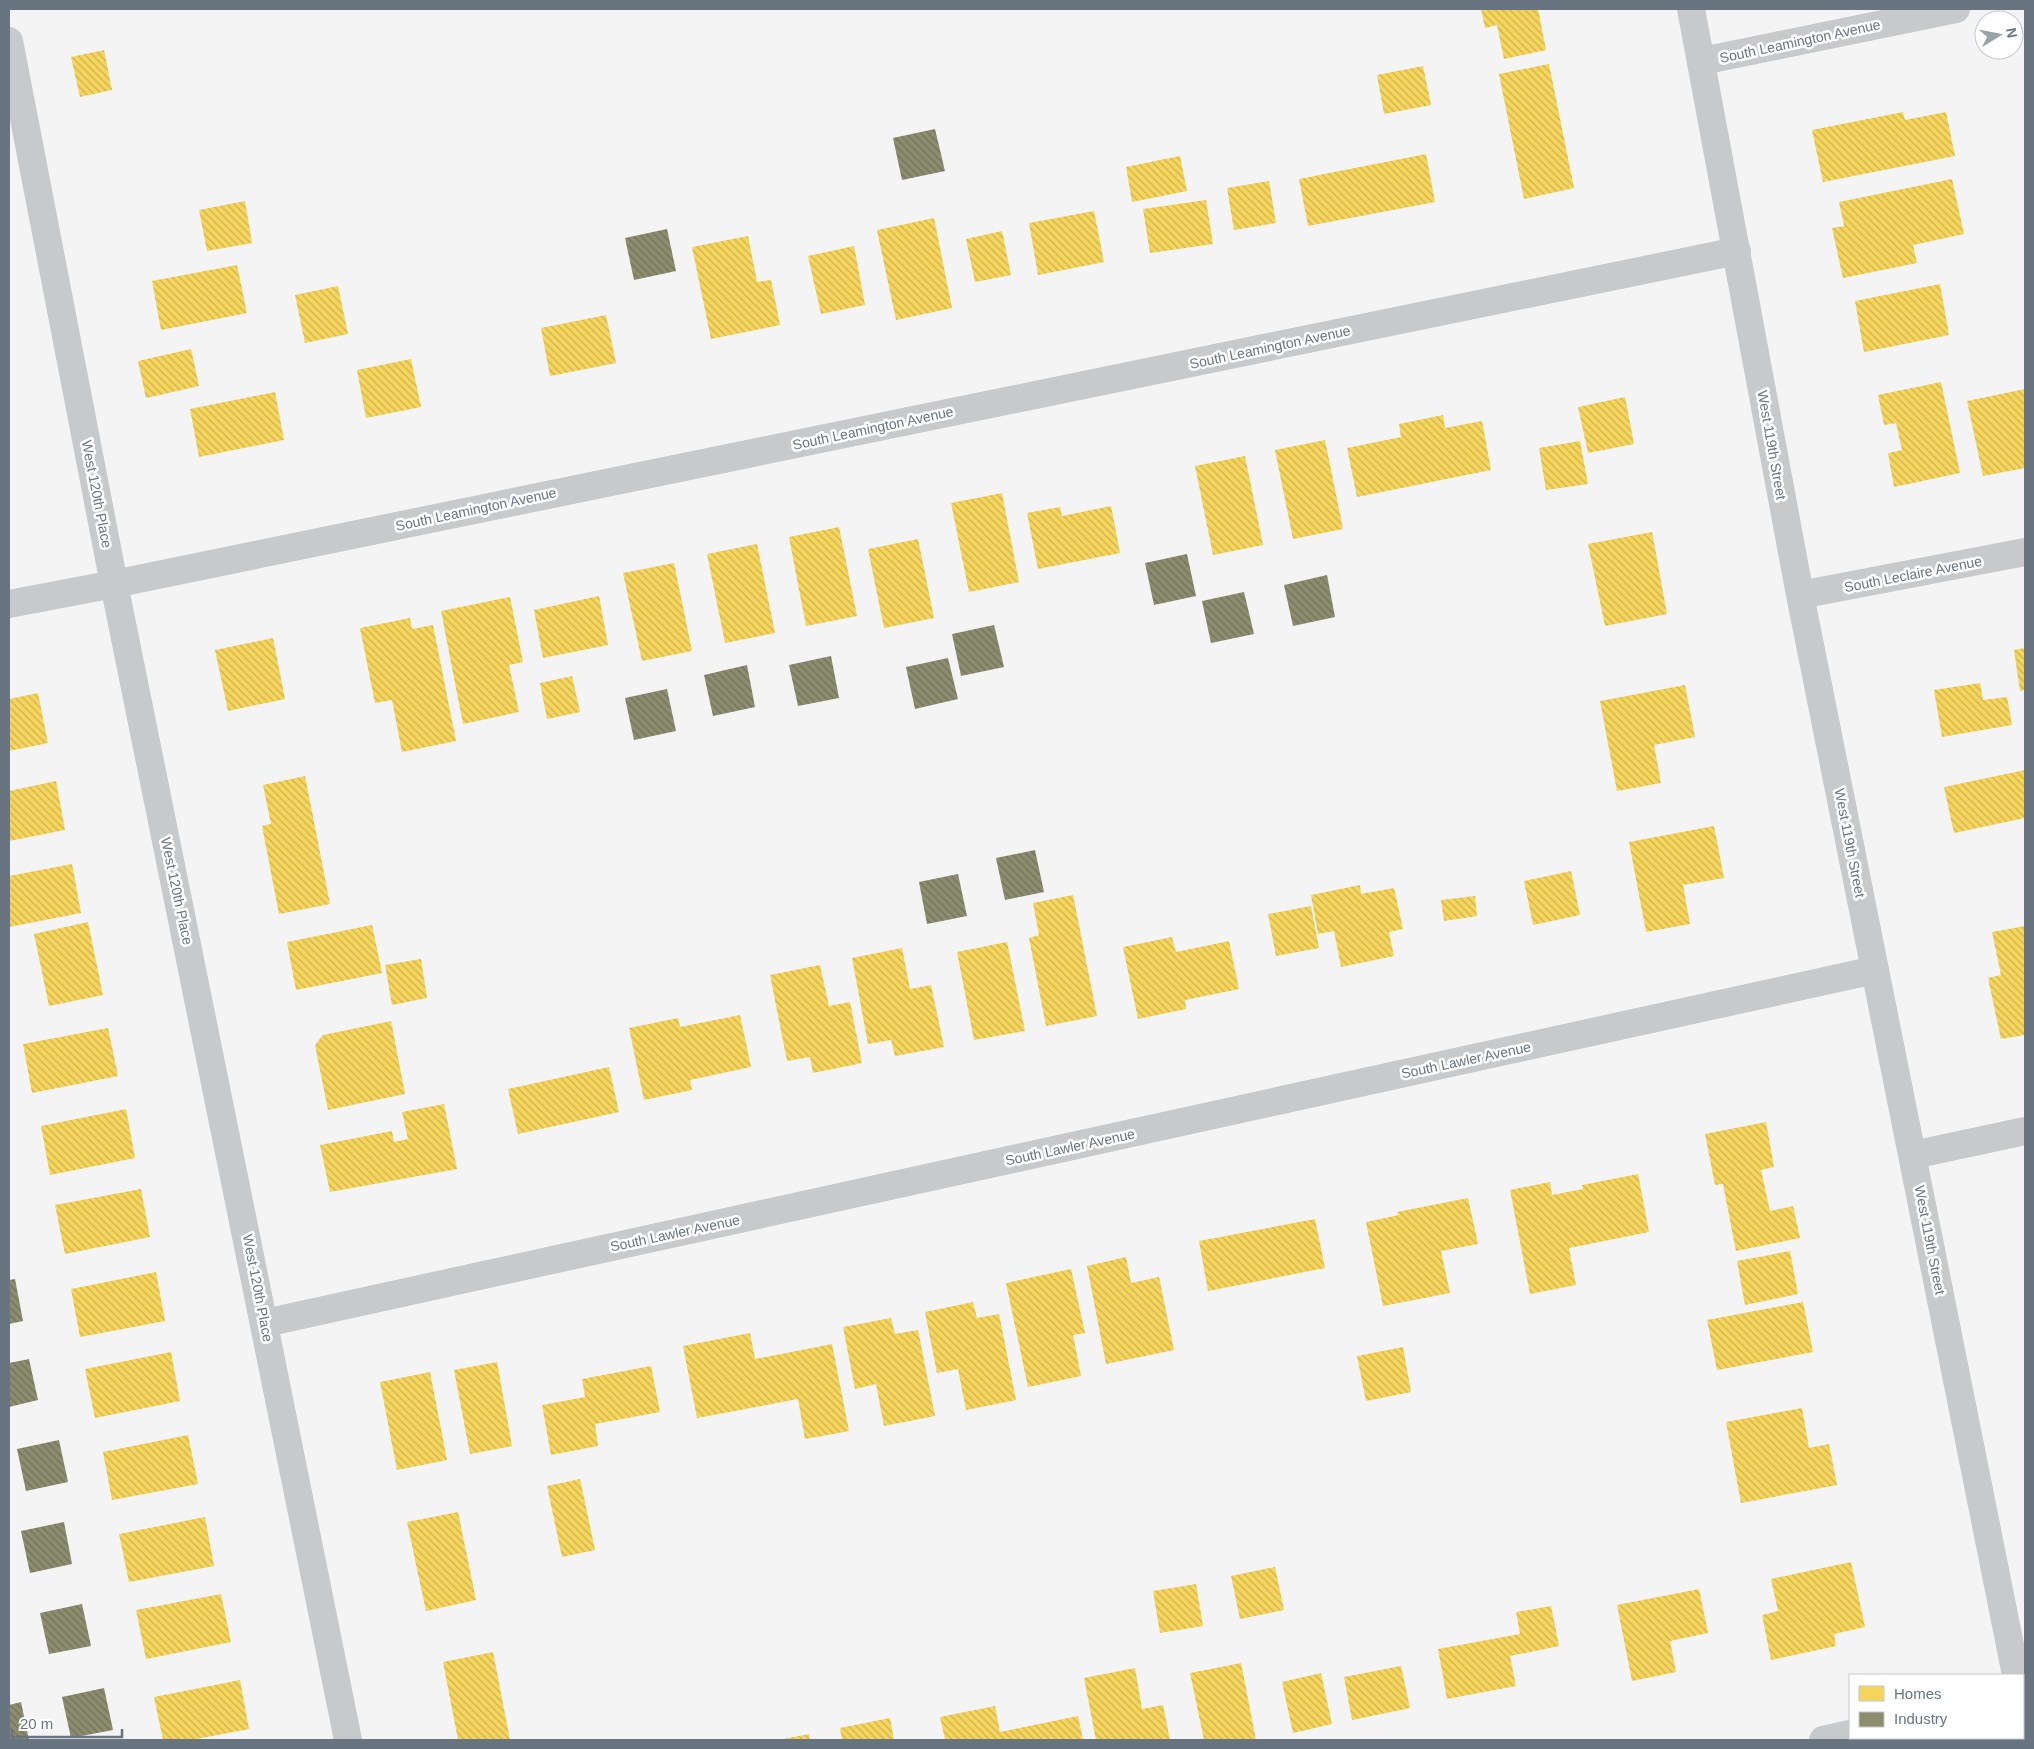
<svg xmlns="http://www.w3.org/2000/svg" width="2034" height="1749" font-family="Helvetica,sans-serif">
<defs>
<pattern id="homes-back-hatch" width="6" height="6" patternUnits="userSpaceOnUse" patternTransform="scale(1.25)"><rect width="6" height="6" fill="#f6d55c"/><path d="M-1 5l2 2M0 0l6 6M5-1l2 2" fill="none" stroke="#cbb151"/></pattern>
<pattern id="industry-back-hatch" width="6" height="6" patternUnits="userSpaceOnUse" patternTransform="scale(1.25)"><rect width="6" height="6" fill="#8c8c6e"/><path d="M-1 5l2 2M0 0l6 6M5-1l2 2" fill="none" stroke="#71725c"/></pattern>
</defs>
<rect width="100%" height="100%" fill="#f4f4f4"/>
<path fill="url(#homes-back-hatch)" d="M1481,9H1538L1546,50L1504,59L1497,25L1485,28Z
M104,50L112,90L80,97L71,57Z
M1549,64L1574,188L1524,199L1499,74Z
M1423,66L1431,105L1384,114L1377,75Z
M1903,112L1905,120L1946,112L1955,156L1823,182L1812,130Z
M1426,154L1435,202L1308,226L1299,179Z
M1180,156L1187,191L1132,202L1126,167Z
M1952,179L1964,234L1913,245L1917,263L1843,278L1832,228L1844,226L1839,202Z
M1269,181L1276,223L1234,230L1227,188Z
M1206,200L1213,244L1150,253L1143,209Z
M245,201L252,243L207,251L199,210Z
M1094,211L1104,262L1038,275L1029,223Z
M934,218L952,308L896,320L877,230Z
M1002,231L1011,275L975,282L966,239Z
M748,236L757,282L771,280L780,325L711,339L692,247Z
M854,246L865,305L821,314L808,256Z
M237,265L247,313L161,330L152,281Z
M1940,284L1949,335L1864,352L1855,301Z
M338,286L348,334L305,343L295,295Z
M606,315L616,363L550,376L541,328Z
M191,349L199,386L146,398L138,361Z
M411,359L421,407L366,418L357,370Z
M1941,382L1960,473L1894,487L1888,453L1902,450L1896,423L1884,425L1878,395Z
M2025,389V468L1983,476L1967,401Z
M275,392L284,440L199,457L190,409Z
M1625,397L1634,444L1588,453L1578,407Z
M1443,415L1445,428L1482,421L1491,470L1357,497L1347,448L1401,437L1399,424Z
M1325,440L1343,529L1293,539L1275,450Z
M1580,441L1588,484L1546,490L1539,448Z
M1245,456L1263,545L1213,555L1195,466Z
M1002,493L1019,582L969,592L951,503Z
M1111,506L1120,553L1038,569L1027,513L1060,507L1062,516Z
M839,527L857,616L806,626L789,537Z
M1652,532L1667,614L1605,626L1588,544Z
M918,539L934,618L884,628L868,549Z
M757,544L775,633L725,643L707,554Z
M674,563L692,651L642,661L623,573Z
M599,596L608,645L543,658L534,610Z
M510,597L523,662L509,665L519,712L463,724L441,611Z
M410,618L412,629L433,625L456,741L402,752L392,700L375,703L360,628Z
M273,638L285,699L228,711L215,650Z
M2025,648V690L2020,691L2014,650Z
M572,676L580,712L547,719L540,683Z
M1980,683L1983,700L2007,697L2012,725L1942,737L1934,690Z
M1685,685L1695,737L1654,745L1661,783L1617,791L1600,701Z
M38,693L48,743L9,751V699Z
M2025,770V818L1954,833L1944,787Z
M305,776L330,904L279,914L262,826L271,824L263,785Z
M56,781L65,830L9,841V791Z
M1714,826L1724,878L1683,885L1690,924L1646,932L1629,842Z
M72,864L81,913L9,927V876Z
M1571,871L1580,915L1533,925L1524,881Z
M1360,885L1361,894L1394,888L1403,929L1389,932L1394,956L1341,967L1334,931L1318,934L1311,895Z
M1073,895L1097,1016L1046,1026L1029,938L1039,935L1033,903Z
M1475,896L1477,916L1444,921L1441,900Z
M1311,906L1319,948L1276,956L1268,914Z
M88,922L103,995L49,1006L34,934Z
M372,925L382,973L296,990L287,942Z
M2025,926V1035L2001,1039L1988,978L2001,975L1992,932Z
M1172,937L1176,952L1229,941L1239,989L1185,1000L1186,1009L1138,1019L1123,947Z
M1007,942L1025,1031L974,1040L957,952Z
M902,948L910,989L931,985L944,1047L895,1056L891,1040L868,1044L852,958Z
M421,959L427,998L392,1005L385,965Z
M820,965L829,1006L850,1002L862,1063L813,1073L810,1057L787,1061L770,975Z
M740,1015L751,1067L690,1080L692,1090L644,1100L629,1028L678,1018L680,1027Z
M391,1021L405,1094L328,1110L315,1045L323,1035Z
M108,1028L118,1076L32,1093L23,1044Z
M609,1067L619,1112L518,1134L508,1089Z
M444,1104L457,1169L330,1192L320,1145L392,1131L394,1142L408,1139L402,1112Z
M126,1109L135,1158L50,1175L41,1126Z
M1766,1122L1774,1167L1761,1170L1770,1211L1793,1206L1800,1238L1736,1251L1723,1184L1715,1185L1705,1134Z
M1638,1174L1649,1232L1569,1248L1576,1285L1530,1294L1510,1190L1550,1182L1552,1195L1583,1189L1582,1185Z
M141,1189L150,1237L65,1254L55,1205Z
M1468,1198L1478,1244L1441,1251L1450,1293L1383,1306L1366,1222L1399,1215L1397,1212Z
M1315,1219L1325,1268L1208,1291L1199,1241Z
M1790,1251L1798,1294L1745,1305L1737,1261Z
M1126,1257L1131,1283L1159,1277L1174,1350L1106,1364L1087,1266Z
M1071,1269L1085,1333L1073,1335L1081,1376L1028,1387L1006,1283Z
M156,1272L165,1321L80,1337L71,1289Z
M973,1302L977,1318L999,1314L1016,1400L966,1410L958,1369L937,1373L925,1312Z
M1803,1302L1813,1352L1717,1370L1707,1320Z
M891,1318L895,1334L918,1330L935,1416L884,1426L876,1384L855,1389L843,1327Z
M750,1333L755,1359L832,1344L849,1431L805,1439L798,1399L697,1418L683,1346Z
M1403,1347L1411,1392L1366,1401L1357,1356Z
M171,1352L180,1401L95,1418L85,1369Z
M497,1362L512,1446L470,1454L454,1370Z
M651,1366L660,1412L595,1424L598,1446L551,1455L542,1405L585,1397L582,1379Z
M430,1372L447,1460L397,1470L380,1382Z
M1802,1408L1809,1448L1829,1444L1837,1485L1741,1503L1726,1422Z
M188,1435L198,1484L112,1500L103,1452Z
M580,1479L595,1550L562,1557L547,1486Z
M458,1512L476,1600L426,1611L407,1522Z
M205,1517L214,1566L129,1582L119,1534Z
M1851,1562L1865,1627L1834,1634L1836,1646L1771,1660L1762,1615L1778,1611L1771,1579Z
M1275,1567L1284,1610L1240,1619L1231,1576Z
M1196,1584L1203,1626L1160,1633L1153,1591Z
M1699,1589L1708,1633L1670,1641L1676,1672L1632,1681L1617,1605Z
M221,1594L231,1642L146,1659L136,1610Z
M1551,1606L1559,1646L1510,1656L1516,1686L1447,1699L1438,1649L1520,1634L1516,1612Z
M493,1652L510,1740H458L443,1662Z
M1241,1663L1256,1740H1204L1190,1673Z
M1401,1666L1410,1708L1352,1720L1344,1677Z
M1135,1668L1142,1709L1163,1705L1170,1740H1096L1084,1678Z
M1321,1673L1332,1724L1293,1733L1282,1682Z
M240,1680L249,1729L191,1740H163L154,1697Z
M995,1706L1000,1732L1078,1716L1083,1740H945L940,1717Z
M890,1718L894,1740H842L840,1728Z
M809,1734L810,1740H783V1739Z"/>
<path fill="url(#industry-back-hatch)" d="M935,129L945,171L902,180L893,138Z
M667,229L676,271L634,280L625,238Z
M1187,554L1196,596L1154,605L1145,563Z
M1327,575L1335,617L1293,626L1284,585Z
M1244,592L1254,634L1211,643L1202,601Z
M994,625L1004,667L961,676L952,634Z
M831,656L839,698L798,706L789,665Z
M948,658L958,699L915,709L906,667Z
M747,665L755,707L713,716L704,675Z
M667,689L676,731L634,740L625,698Z
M1035,850L1044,892L1005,900L996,858Z
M958,874L967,916L927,924L919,882Z
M15,1279L23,1321L9,1324V1280Z
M29,1359L38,1400L9,1407V1363Z
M59,1440L68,1482L26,1491L17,1449Z
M64,1522L72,1564L30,1573L21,1531Z
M82,1604L91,1646L49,1654L40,1613Z
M104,1688L113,1730L71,1738L62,1697Z
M21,1702L29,1740H9V1705Z"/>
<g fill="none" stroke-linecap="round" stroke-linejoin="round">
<path stroke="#c7c9ca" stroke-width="28" d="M1691,9L1800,595L2016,1675
M9,41L114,584L348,1740
M1702,61L1956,9
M1800,595L2025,552
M9,604L114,584L1737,251
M1913,1155L2025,1131
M265,1323L1875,970
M2023,1707L2025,1719
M1823,1740L1850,1734"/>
</g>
<g text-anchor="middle" stroke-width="5" stroke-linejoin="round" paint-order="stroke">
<g font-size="14" fill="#687580" stroke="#fff">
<text transform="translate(1800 41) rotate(-12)" y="5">South Leamington Avenue</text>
<text transform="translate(1270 347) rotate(-12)" y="5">South Leamington Avenue</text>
<text transform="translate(873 428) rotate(-12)" y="5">South Leamington Avenue</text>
<text transform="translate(1772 445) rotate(80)" y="5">West 119th Street</text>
<text transform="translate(97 494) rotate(79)" y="5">West 120th Place</text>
<text transform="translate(476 509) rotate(-12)" y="5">South Leamington Avenue</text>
<text transform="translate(1913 574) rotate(-11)" y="5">South Leclaire Avenue</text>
<text transform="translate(1850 843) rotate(79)" y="5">West 119th Street</text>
<text transform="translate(177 891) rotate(78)" y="5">West 120th Place</text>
<text transform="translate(1466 1060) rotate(-12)" y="5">South Lawler Avenue</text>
<text transform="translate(1070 1147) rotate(-12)" y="5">South Lawler Avenue</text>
<text transform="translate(675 1233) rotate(-12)" y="5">South Lawler Avenue</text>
<text transform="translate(1930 1240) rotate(79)" y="5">West 119th Street</text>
<text transform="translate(258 1288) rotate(79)" y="5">West 120th Place</text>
</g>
</g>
<rect width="2034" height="1749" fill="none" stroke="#687580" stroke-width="20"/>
<rect x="1849" y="1674" width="175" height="65" fill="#ffffff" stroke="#c3c8cc"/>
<rect x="1859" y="1686" width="25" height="15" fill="#f6d55c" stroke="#c3c8cc"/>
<text x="1894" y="1699" font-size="15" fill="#687580">Homes</text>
<rect x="1859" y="1712" width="25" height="15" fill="#8c8c6e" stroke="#c3c8cc"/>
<text x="1894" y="1724" font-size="15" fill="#687580">Industry</text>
<g transform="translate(1999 35) rotate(80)"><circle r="24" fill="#ffffff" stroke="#c3c8cc"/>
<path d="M0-4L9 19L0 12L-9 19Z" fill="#99a1a9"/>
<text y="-8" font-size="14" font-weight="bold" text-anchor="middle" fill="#687580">N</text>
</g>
<path d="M12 1729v8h110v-8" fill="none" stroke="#687580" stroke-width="2.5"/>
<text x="20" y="1729" font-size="15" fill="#687580" stroke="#ffffff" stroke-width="4" paint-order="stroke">20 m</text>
</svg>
